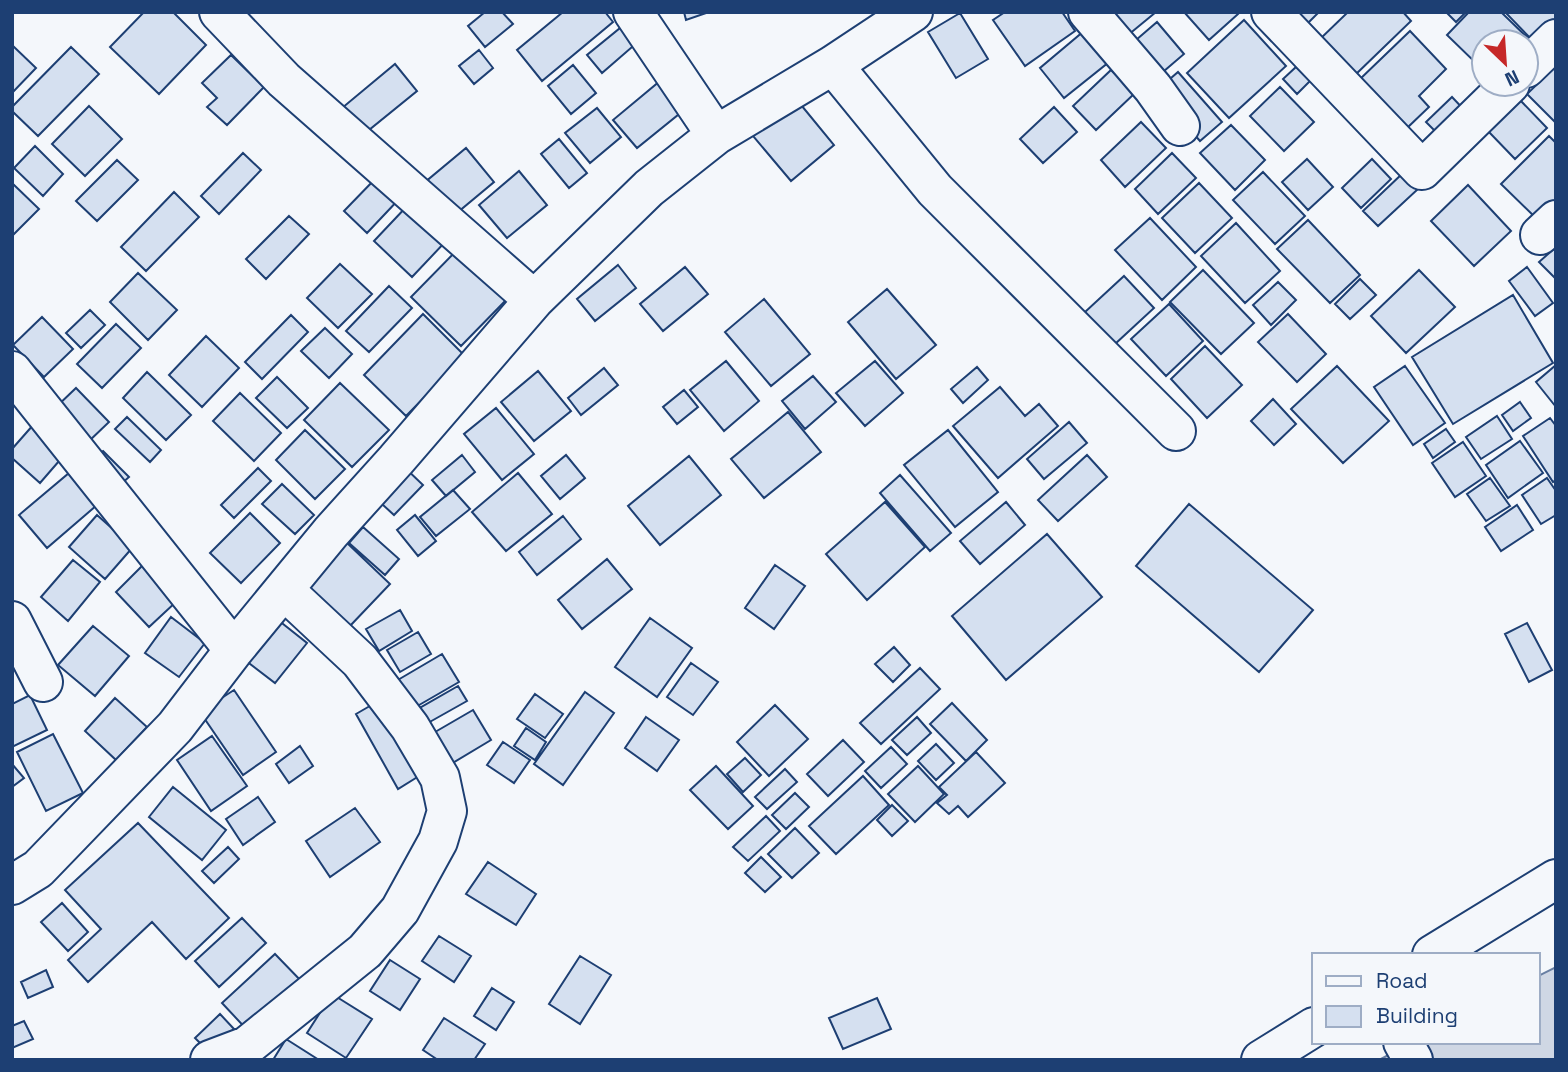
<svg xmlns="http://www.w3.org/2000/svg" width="1568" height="1072" font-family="'Space Grotesk',sans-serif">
<rect width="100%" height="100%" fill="#f4f7fb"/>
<path fill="#cfd7e4" stroke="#687fa3" stroke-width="2" d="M1556,967V1060H1379L1413,1042H1538V976Z"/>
<path fill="#d5e0f0" stroke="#1d3f73" stroke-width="2" d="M144,12H173L206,45L159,94L110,47Z
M485,12H502L513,24L485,47L468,26Z
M563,12H605L613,22L542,81L517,50Z
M684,12H709L686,20Z
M1005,12H1062L1075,31L1025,66L993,20Z
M1107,12H1156L1122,40Z
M1184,12H1237L1238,14L1209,40Z
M1288,12H1319L1303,28Z
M1348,12H1403L1411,21L1354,76L1319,40Z
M1446,12H1466L1456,22Z
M1469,12H1501L1536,46L1526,42H1484V71L1447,35Z
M1505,12H1556V25L1536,44Z
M960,13L988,59L956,78L928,32Z
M1244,20L1286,66L1229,118L1187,73Z
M1157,22L1184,54L1157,77L1129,46Z
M625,24L639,41L602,73L587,55Z
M1084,31L1109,62L1064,98L1040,68Z
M1410,31L1446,69L1419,96L1429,107L1407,128L1358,81Z
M12,45L36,68L12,93Z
M71,47L99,74L38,136L12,111V107Z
M479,50L493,68L474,84L459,66Z
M231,55L264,87L227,125L207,107L217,98L202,83Z
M395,64L417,91L364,134L342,108Z
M573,65L596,93L571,114L548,86Z
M1556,66V123L1527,94Z
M1296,67L1310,81L1297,94L1283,79Z
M1111,70L1135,93L1096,130L1073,106Z
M1178,72L1222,122L1200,141L1156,91Z
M660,81L684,110L637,148L613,120Z
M1280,87L1314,122L1284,151L1250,116Z
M1452,97L1469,115L1444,140L1426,122Z
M797,100L834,145L791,181L753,136Z
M1520,100L1547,128L1515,159L1488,131Z
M89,106L122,139L85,176L52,144Z
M1054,107L1077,132L1043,163L1020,139Z
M597,108L621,137L590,163L565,133Z
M1141,122L1166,148L1125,187L1101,160Z
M1231,125L1265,160L1235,190L1200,153Z
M1549,136L1556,143V207L1540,222L1501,184Z
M559,139L587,173L569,188L541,154Z
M35,146L63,174L43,196L14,168Z
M466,148L494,182L452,217L424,183Z
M243,153L261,170L219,214L201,196Z
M1172,153L1196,178L1158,214L1135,189Z
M1307,159L1333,187L1308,210L1282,182Z
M1372,159L1391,179L1361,208L1342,188Z
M117,160L138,180L97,221L76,201Z
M519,171L547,205L507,238L479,205Z
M1263,172L1305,216L1275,244L1233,200Z
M1403,173L1418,189L1378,226L1363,211Z
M378,176L401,197L367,233L344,211Z
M12,183L39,209L12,236Z
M1199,183L1232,218L1195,253L1162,218Z
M1468,185L1511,231L1474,266L1431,221Z
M174,192L199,217L146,271L121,247Z
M409,204L447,240L412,277L374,241Z
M289,216L309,234L266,279L246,259Z
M1150,218L1196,267L1162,300L1115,250Z
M1308,220L1360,275L1330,303L1277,249Z
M1236,223L1280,271L1245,303L1201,256Z
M460,247L510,296L461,346L411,297Z
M1556,247V279L1539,262Z
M340,264L372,294L338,328L307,298Z
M618,265L636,288L595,321L577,299Z
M685,267L708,294L663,331L640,304Z
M1527,267L1553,303L1535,316L1509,281Z
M1203,270L1254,323L1221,354L1170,302Z
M1419,270L1455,307L1406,353L1371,316Z
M138,273L177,310L148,340L110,302Z
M1124,276L1154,308L1115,344L1085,312Z
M1360,279L1376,295L1350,319L1335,304Z
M1278,282L1296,300L1271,325L1253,305Z
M389,286L412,308L369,352L346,331Z
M887,289L936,345L896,379L848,322Z
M1513,295L1553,363L1453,424L1412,357Z
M764,299L810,354L771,386L725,332Z
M1169,304L1203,341L1166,376L1131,339Z
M90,310L105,325L81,348L66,333Z
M423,314L465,356L406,416L364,375Z
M1288,314L1326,354L1297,382L1258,342Z
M291,315L308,332L262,379L245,362Z
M42,317L73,349L44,377L13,345Z
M116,324L141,348L102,388L77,364Z
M325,328L352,354L329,378L301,351Z
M206,336L239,368L202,407L169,375Z
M1205,346L1242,385L1207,418L1171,379Z
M726,361L759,401L724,431L690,390Z
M875,361L903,393L865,426L836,393Z
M1556,365V407L1536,382Z
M1337,366L1389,421L1343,463L1291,409Z
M1405,366L1445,423L1413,445L1374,387Z
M977,367L988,380L963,403L951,389Z
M604,368L618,385L581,415L568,398Z
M538,371L571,411L534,441L501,402Z
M147,372L191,415L166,440L123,398Z
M813,376L836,402L805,429L782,401Z
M277,377L308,408L287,428L256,398Z
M340,383L389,430L352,467L304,420Z
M1000,387L1025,416L1039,404L1058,426L998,478L953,426Z
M76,388L109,422L87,443L54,409Z
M684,390L698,407L677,424L663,407Z
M240,393L281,433L254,461L213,421Z
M1273,399L1296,424L1274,445L1251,421Z
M1520,402L1531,418L1513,431L1502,415Z
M496,408L534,454L502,480L464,434Z
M788,412L821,452L764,498L731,459Z
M1497,416L1512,439L1481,459L1466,437Z
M127,417L161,450L150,462L115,429Z
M1550,418L1556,426V480L1553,482L1523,436Z
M1069,422L1087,443L1044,479L1027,459Z
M34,424L66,453L40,483L12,458V449Z
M1446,429L1455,442L1433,458L1424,444Z
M305,430L345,469L315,499L276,460Z
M948,430L998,492L955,527L904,465Z
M1520,441L1543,473L1508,498L1486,465Z
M1463,442L1486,476L1455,497L1432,463Z
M103,451L129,477L120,485L94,459Z
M462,455L475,472L446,496L432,480Z
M566,455L585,478L560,499L541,476Z
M1087,455L1107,477L1058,521L1038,500Z
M689,456L721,495L660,545L628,506Z
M401,464L423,485L394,515L371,494Z
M258,468L271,481L234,518L221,505Z
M69,473L97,505L47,548L19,515Z
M518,473L552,514L506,551L472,512Z
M900,475L951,533L930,551L880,493Z
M1490,478L1510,506L1486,521L1467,494Z
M1547,478L1556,491V515L1541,524L1522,495Z
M282,484L314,515L295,534L262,504Z
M453,490L470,509L436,536L420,517Z
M885,502L925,547L867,600L826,554Z
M1006,502L1025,525L980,564L960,541Z
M1189,504L1313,610L1259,672L1136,566Z
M1517,505L1533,530L1501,551L1485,527Z
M250,513L280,543L241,583L210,553Z
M97,515L133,547L105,579L69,547Z
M415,515L436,541L418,556L397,530Z
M563,516L581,539L537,575L519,552Z
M363,527L399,559L385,575L349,543Z
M1047,534L1102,597L1006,680L952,616Z
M345,541L390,584L349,627L304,584Z
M607,559L632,589L582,629L558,600Z
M73,560L100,582L68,621L41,597Z
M143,565L177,601L149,627L116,592Z
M775,565L805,586L774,629L745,608Z
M400,610L412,631L379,651L366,629Z
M273,616L307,643L275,683L241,657Z
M171,617L205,643L179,677L145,653Z
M650,618L692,648L657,697L615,667Z
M1527,623L1552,670L1529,682L1505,634Z
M93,626L129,656L95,696L58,665Z
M418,632L431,654L400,672L387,650Z
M894,647L910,665L893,682L875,664Z
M442,654L459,682L407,712L391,684Z
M691,663L718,682L693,715L667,697Z
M920,668L940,689L881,744L860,723Z
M458,686L467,701L419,728L411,713Z
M234,690L276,752L243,775L200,712Z
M585,692L614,713L563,785L534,764Z
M535,694L563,714L545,738L517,719Z
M30,695L47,730L12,747V704Z
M115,698L147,727L116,760L85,731Z
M375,703L419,776L398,789L356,714Z
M952,703L987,740L966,761L930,724Z
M775,705L808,739L769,776L737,742Z
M473,710L491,740L441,770L423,739Z
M646,717L679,740L657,771L625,748Z
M917,717L931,733L907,755L892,740Z
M526,728L546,742L535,760L514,746Z
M53,734L83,793L46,811L17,752Z
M212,736L247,786L211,811L177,760Z
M843,740L864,762L828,796L807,774Z
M503,742L530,760L514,783L487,765Z
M936,744L954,763L936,780L918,761Z
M300,746L313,766L289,783L276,764Z
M891,747L907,764L881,788L865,771Z
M976,752L1005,783L968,817L958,806L949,814L937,803L947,795L939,787Z
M745,758L761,775L743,792L727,774Z
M12,764L24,778L12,787Z
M716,766L753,806L728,829L690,790Z
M918,766L944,794L915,822L888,794Z
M785,769L797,782L767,809L755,797Z
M863,776L889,805L836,854L809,826Z
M173,787L226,830L202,860L149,817Z
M795,793L809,807L786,829L772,815Z
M258,797L275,822L243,845L226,819Z
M892,805L908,821L892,836L877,820Z
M355,808L380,842L330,877L306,841Z
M766,816L780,831L748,861L733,847Z
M138,823L229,918L186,959L152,922L88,982L68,960L101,929L65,890Z
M795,828L819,853L792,878L768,854Z
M228,847L239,859L214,883L202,871Z
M761,857L781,877L765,892L745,873Z
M488,862L536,894L516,925L466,894Z
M62,903L88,932L68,951L41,922Z
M242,918L266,943L219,987L195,961Z
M439,936L471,956L454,982L422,961Z
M275,954L305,985L251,1034L222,1003Z
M580,956L611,975L580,1024L549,1004Z
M390,960L420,979L400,1010L370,991Z
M46,970L53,987L28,998L21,982Z
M492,988L514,1002L496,1030L474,1016Z
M332,994L372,1019L346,1058L307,1033Z
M877,998L891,1029L843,1049L829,1018Z
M220,1014L234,1029L209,1052L195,1038Z
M444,1018L485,1044L474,1060H438L423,1050Z
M24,1021L33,1039L12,1048V1026Z
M286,1039L319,1060H273Z"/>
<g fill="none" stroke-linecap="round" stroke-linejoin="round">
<g stroke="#1d3f73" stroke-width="42">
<path id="minor" d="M219,12L284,80L534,300
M633,12L716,135
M1088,12L1153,88L1180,126
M1271,12L1422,170L1510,84
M833,65L935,190L1176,431
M1526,68L1556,39
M1540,235L1556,220
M12,371L234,650
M12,621L43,682
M12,885L38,869L175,727L234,650L331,532L396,460L534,300L649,188L716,135L833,65L913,12
M1432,955L1556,879
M1403,1042L1413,1060
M210,1060L247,1046L365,951L400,910L438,841L447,811L440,778L410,727L360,661L284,590
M1261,1060L1314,1027"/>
</g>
<use href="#minor" stroke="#f4f7fb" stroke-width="38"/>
</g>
<rect width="1568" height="1072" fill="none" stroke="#1d3f73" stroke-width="28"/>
<rect x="1312" y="953" width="228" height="91" fill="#f4f7fb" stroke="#9eadc5" stroke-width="2"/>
<rect x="1326" y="976" width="35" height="10" fill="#f4f7fb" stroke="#9eadc5" stroke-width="2"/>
<text x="1376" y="988" font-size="21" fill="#1d3f73">Road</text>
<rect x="1326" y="1006" width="35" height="21" fill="#d5e0f0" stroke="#9eadc5" stroke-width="2"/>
<text x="1376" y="1023" font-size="21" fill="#1d3f73">Building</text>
<g transform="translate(1505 63) rotate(155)"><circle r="33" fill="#f4f7fb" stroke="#9eadc5" stroke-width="2"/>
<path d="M0-5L12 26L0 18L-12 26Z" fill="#c62828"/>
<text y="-10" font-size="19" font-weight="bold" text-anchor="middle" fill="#1d3f73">N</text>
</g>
</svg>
